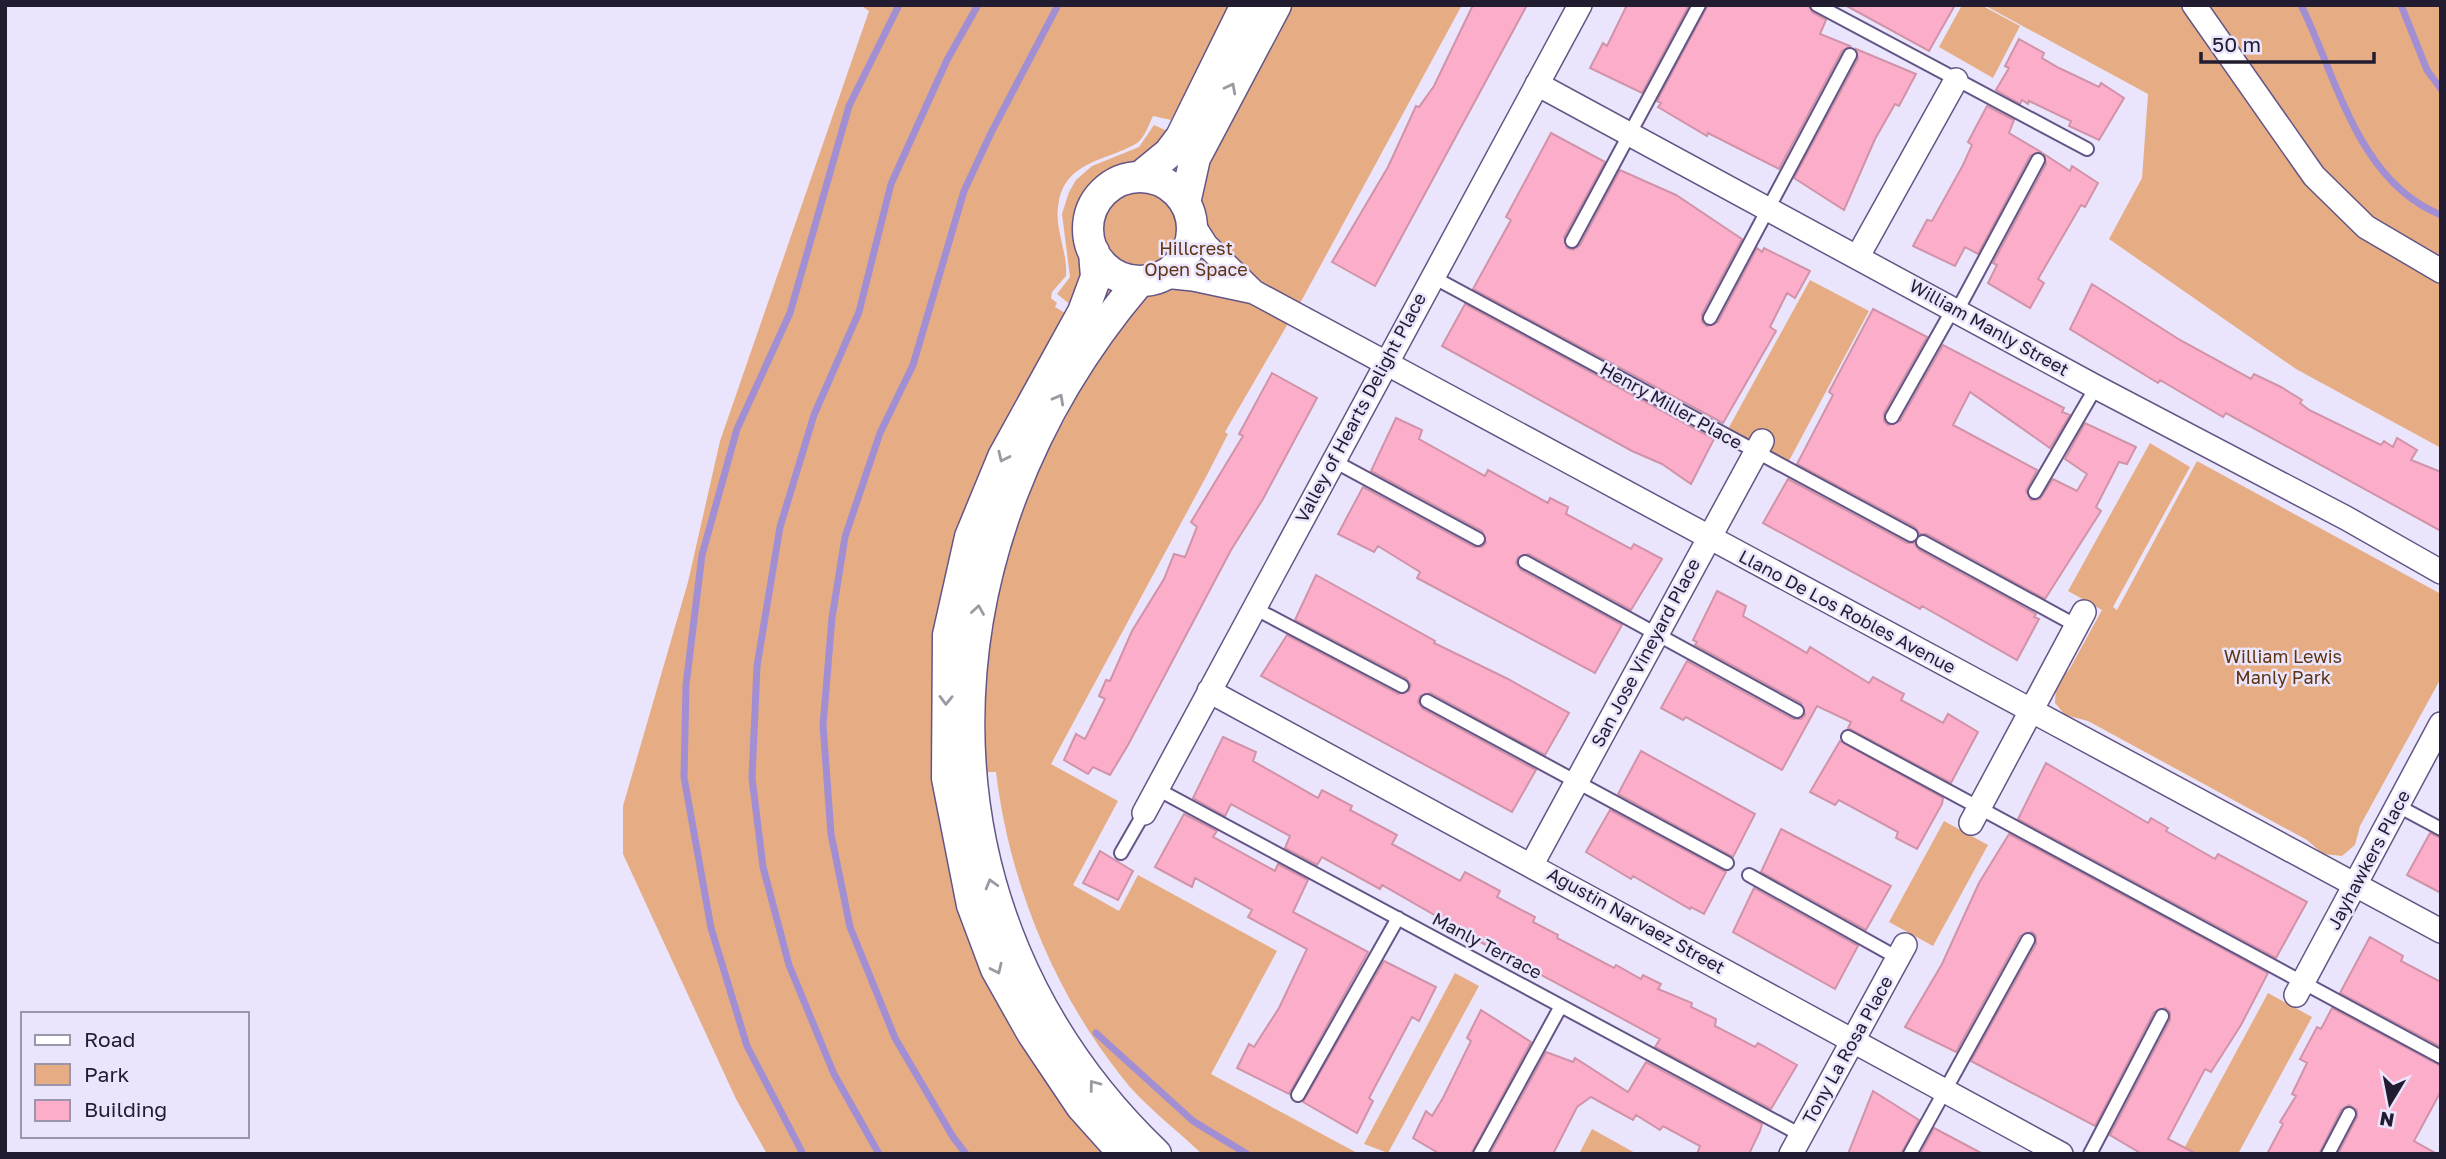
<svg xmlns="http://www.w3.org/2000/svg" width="2446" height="1159" font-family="'Golos Text',sans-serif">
<rect width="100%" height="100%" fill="#eae5fc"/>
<path fill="#e6ad84" d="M860,5H1231L1171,120L1153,116C1149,124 1145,137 1137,143C1108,161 1067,160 1059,201C1053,227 1068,251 1066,276L1052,292L1051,298L1057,303L1055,307L1065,313L938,638L932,725L936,784L986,975L1018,1042L1072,1117L1107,1154H767L736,1099L623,854V806L688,582L720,441L869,11Z
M1277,5H1462L1304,296L1225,432L1228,434L1207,475L1051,764L1118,801L1073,885L1119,911L1138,875L1277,951L1211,1074L1359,1154H1202C1176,1129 1143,1105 1121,1076C1053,990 1009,881 996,772H986V649L1008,552L1038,469L1089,374L1071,305L1057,294L1070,277L1062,214L1069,192L1076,180L1092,166L1139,147L1154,125L1181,137Z
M1962,5H1981L2020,26L1993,78L1939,47Z
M1984,5H2441V448L2296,369L2109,239L2142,178L2148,94Z
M1810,280L1869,311L1783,472L1722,440Z
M2150,443L2190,467L2113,607L2117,610L2197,461L2441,594V678L2360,826L2355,845L2342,856L2323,854L2307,840L2088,721L2065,715L2055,703L2056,684L2069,670L2102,610L2068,591Z
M1944,821L1988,845L1933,946L1889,922Z
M1455,973L1479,986L1388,1153L1364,1144Z
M2268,993L2312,1017L2238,1154H2181Z
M1592,1129L1637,1154H1579Z"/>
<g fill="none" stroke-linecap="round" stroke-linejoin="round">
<path stroke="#a28fd3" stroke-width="7" d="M2301,5C2337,78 2358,182 2441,215
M2401,5L2427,70L2441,89
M1096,1033L1193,1121L1247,1154
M803,1154L747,1046L711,928L684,777L686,685L702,555L737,429L790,313L849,106L899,5
M879,1154L834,1074L789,965L763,867L752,778L757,666L780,527L814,415L859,312L891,184L947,60L978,5
M966,1154L953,1137L895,1038L850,927L831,834L823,725L832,618L845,537L880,433L913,365L964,191L991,133L1058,5"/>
</g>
<path fill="#fcadc9" stroke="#d093a8" stroke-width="2" d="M1473,5H1527L1375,286L1332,262L1388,167L1416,106L1419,107L1434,86Z
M1627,5H1689L1642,93L1590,68L1603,43L1607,46Z
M1708,5H1808L1812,12L1826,20L1820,34L1850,46L1842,51L1779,169L1708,133L1707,136L1658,107L1661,103L1657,101Z
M1845,5H1955L1929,51Z
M2019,39L2044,53L2042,58L2059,68L2099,87L2101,83L2124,98L2099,140L2069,126L2071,121L2029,101L2028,104L2022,100L2020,104L1996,90L2009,68L2005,66Z
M1856,49L1916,74L1899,106L1895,104L1875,139L1844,210L1794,178L1858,59Z
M1987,106L2014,120L2009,133L2041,152L2030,156L1978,254L1965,247L1955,266L1913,246L1927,220L1932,221L1963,165L1972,145L1968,142Z
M1551,133L1605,162L1564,237L1567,248L1573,250L1580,245L1620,170L1676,195L1742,239L1702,314V322L1707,326L1718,322L1757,248L1762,252L1764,248L1810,271L1795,298L1787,293L1770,327L1776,331L1723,423L1473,289L1511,220L1506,217Z
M2044,154L2070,171L2072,166L2098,183L2085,207L2081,205L2038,279L2044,283L2030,308L1988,283L1997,265L1993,263L2046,164Z
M2092,284L2180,340L2251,379L2254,374L2281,387L2302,400L2300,403L2309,410L2381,445L2384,441L2393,447L2397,438L2417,450L2411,460L2441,472V531L2226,413L2223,417L2160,380L2158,383L2070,329Z
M1465,304L1714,439L1691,484L1662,464L1632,451L1442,346Z
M1873,309L1927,337L1884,413V421L1888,425L1900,421L1943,345L2064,408L2062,412L2070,415L2050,448L1970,392L1953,425L2037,470L2026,491L2031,500L2040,499L2053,479L2077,491L2087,474L2065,459L2085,423L2136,447L2127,464L2119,462L2096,507L2101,511L2045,599L1927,534H1920L1915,527L1797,464L1833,395L1829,392Z
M1272,373L1317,398L1263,499L1231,550L1128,745L1110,775L1093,767L1088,774L1064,760L1076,734L1085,739L1105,699L1099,696L1106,680L1110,681L1132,631L1164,579L1174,554L1185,557L1197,527L1191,522L1243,436L1239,434Z
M1396,418L1422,430L1419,439L1485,476L1488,470L1548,503L1550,498L1568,507L1566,514L1631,549L1634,544L1662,559L1631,610L1529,554L1518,557L1516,563L1521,570L1622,625L1595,673L1417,578L1420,572L1378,546L1374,552L1338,534L1363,487L1474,547H1482L1486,543L1482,531L1371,471Z
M1788,479L1907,543H1914L1919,550L2036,614L2034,617L2039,619L2017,660L1922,606L1920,609L1763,523Z
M1316,575L1435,641L1434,643L1508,679L1569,713L1545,755L1431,693L1420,696L1418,702L1423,709L1536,770L1512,812L1261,676L1287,635L1398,694L1409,691L1411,685L1406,678L1295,620Z
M1717,591L1746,606L1743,616L1807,653L1810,647L1869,683L1873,677L1904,694L1901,700L1943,723L1948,714L1978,732L1951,783L1848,728L1851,722L1817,706L1782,770L1686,717L1683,720L1661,708L1687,661L1793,719H1801L1805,715L1801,703L1695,645L1697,642L1693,640Z
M1223,737L1256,752L1253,761L1318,798L1322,790L1352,806L1350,810L1397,835L1392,844L1460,881L1465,872L1500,891L1497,897L1535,917L1533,922L1558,935L1557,938L1614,968L1616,965L1641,979L1643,975L1661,984L1658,989L1692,1003L1691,1007L1716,1019L1715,1026L1755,1047L1758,1043L1797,1065L1771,1109L1655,1047L1660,1039L1473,938L1441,925L1443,920L1382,885L1380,889L1322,857L1317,865L1285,848L1290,836L1231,804L1225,816L1193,798Z
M1840,741L1943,798L1942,804L1917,849L1896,838L1898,832L1839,800L1835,805L1810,792Z
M1641,751L1755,814L1733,857L1618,794Z
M2046,763L2148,823L2151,818L2168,828L2166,831L2215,859L2218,854L2307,902L2276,958L2018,819Z
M1610,810L1726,872L1704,914L1691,907L1690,909L1633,876L1631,879L1586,852Z
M1184,814L1217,831L1213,837L1275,871L1278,864L1308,880L1293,912L1368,952L1289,1094L1237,1068L1249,1044L1254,1047L1279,1008L1307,949L1248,917L1252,910L1195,878L1192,887L1155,867Z
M1781,829L1891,886L1866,930L1761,872Z
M2430,833L2441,838V893L2407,875Z
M2009,834L2268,973L2241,1025L2211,1072L2205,1069L2168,1139L2197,1154H2142L2110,1135L2170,1020V1012L2165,1008L2154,1012L2095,1126L1971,1061L2036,944V936L2032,932L2020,936L1956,1052L1905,1027L1942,964L1979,883Z
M1100,851L1133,871L1118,900L1083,883Z
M1754,888L1858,946L1835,989L1733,932Z
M2370,937L2403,956L2401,961L2441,982V1047L2340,993Z
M1384,961L1436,987L1419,1021L1412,1017L1369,1098L1373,1101L1357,1133L1303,1102Z
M2332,1008L2441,1066V1091L2414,1141L2437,1154H2338L2357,1117V1110L2349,1105L2341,1110L2319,1154H2267L2283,1124L2280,1122L2296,1096L2292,1094L2307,1063L2300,1059L2317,1027L2321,1029Z
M1481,1010L1531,1042L1471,1154H1440L1413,1138L1426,1111L1432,1116L1443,1098L1471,1041L1467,1038Z
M1546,1052L1573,1062L1575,1058L1628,1092L1646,1062L1762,1124L1760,1131L1749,1154H1697L1700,1146L1663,1126L1660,1130L1636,1115L1633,1120L1591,1097L1577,1107L1553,1154H1490Z
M1873,1091L1919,1120L1901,1154H1848Z
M1934,1128L1983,1154H1920Z"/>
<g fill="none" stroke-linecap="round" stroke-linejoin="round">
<g stroke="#645586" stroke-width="16">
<path id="service" d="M1817,5L2087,149
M1572,241L1699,5
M1431,276L1911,535
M1957,311L2038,160
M1710,318L1850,55
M1892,417L1953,309
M1332,460L1478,539
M2035,492L2096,387
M1923,542L2077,626
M1525,562L1797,711
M1256,609L1402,686
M1427,701L1727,863
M1848,737L2441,1057
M1157,789L1801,1135
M2398,806L2441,829
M1121,853L1144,813
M1749,875L1898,958
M1298,1095L1398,918
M1480,1154L1561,1006
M1910,1154L2028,940
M2090,1154L2162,1016
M2328,1154L2349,1114"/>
</g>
<g stroke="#645586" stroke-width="26">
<path id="minor" d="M2194,5L2314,176L2366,227L2441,271
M1537,84L2096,387L2346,518L2441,572
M1192,223L1206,245L1254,292
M1858,256L1956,80
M1164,276L1193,279L1254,292L2441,931
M1209,691L2061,1154
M1144,813L1580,5
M1971,823L2084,612
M1532,864L1762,441
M2296,995L2441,724
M1791,1154L1905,945"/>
</g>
<g stroke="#645586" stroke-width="33">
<path id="tertiary" d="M1141,176L1169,153L1181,137L1246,5
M1088 229a52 52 0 1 1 104 0a52 52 0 1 1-104 0Z
M1185,203L1195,158L1276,5
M1094,252L1096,277L1083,312L1003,457L970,537L948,635L947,778L972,905L996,969L1032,1033L1081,1106L1124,1154
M1138,283C918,542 902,911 1156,1154"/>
</g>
<use href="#service" stroke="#fff" stroke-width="12"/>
<use href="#minor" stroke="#fff" stroke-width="23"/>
<use href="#tertiary" stroke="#fff" stroke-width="30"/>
</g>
<defs><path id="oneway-chevron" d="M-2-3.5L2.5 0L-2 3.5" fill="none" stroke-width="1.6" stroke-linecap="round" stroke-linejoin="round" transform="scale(1.75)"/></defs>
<g stroke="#9c99a2">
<use href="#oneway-chevron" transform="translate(1231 88) rotate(-62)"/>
<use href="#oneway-chevron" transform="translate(1059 399) rotate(-61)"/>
<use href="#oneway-chevron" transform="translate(1003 457) rotate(115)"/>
<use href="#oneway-chevron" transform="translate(978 610) rotate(-81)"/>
<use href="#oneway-chevron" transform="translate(946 700) rotate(91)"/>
<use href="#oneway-chevron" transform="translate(991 884) rotate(-106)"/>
<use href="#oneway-chevron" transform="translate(997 969) rotate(65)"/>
<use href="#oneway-chevron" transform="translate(1094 1085) rotate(-127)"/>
</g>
<g text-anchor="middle" stroke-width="5" stroke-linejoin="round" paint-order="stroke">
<g font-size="18" fill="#5e3310" stroke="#eae5fc">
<text x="1196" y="255">Hillcrest<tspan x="1196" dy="21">Open Space</tspan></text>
<text x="2283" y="663">William Lewis<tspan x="2283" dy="21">Manly Park</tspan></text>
</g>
<g font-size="18" fill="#221c31" stroke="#eae5fc">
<text transform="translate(1989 328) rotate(29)" y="6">William Manly Street</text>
<text transform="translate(1671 406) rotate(29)" y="6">Henry Miller Place</text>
<text transform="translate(1361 408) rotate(-62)" y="6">Valley of Hearts Delight Place</text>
<text transform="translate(1847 612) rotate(28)" y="6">Llano De Los Robles Avenue</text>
<text transform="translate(1646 653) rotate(-62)" y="6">San Jose Vineyard Place</text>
<text transform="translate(2369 860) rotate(-62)" y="6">Jayhawkers Place</text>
<text transform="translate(1636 921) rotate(29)" y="6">Agustin Narvaez Street</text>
<text transform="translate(1487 946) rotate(28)" y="6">Manly Terrace</text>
<text transform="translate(1848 1050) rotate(-61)" y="6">Tony La Rosa Place</text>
</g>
</g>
<rect width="2446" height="1159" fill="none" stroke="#221c31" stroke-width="14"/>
<rect x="21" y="1012" width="228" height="126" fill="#eae5fc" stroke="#9a95ab" stroke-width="2"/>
<rect x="35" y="1035" width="35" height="10" fill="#ffffff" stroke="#9a95ab" stroke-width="2"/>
<text x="84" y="1047" font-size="21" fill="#221c31">Road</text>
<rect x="35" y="1064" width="35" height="21" fill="#e6ad84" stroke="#9a95ab" stroke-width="2"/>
<text x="84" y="1082" font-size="21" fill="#221c31">Park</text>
<rect x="35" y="1100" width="35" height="21" fill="#fcadc9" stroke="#9a95ab" stroke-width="2"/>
<text x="84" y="1117" font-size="21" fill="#221c31">Building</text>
<g transform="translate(2390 1103) rotate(190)" stroke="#eae5fc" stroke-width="5" paint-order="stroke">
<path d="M0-5L12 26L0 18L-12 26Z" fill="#221c31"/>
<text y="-10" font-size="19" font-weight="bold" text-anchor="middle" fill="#221c31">N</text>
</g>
<path d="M2201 52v10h173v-10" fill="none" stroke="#221c31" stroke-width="3.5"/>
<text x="2212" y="52" font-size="21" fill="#221c31" stroke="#eae5fc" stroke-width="5" paint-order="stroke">50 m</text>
</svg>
